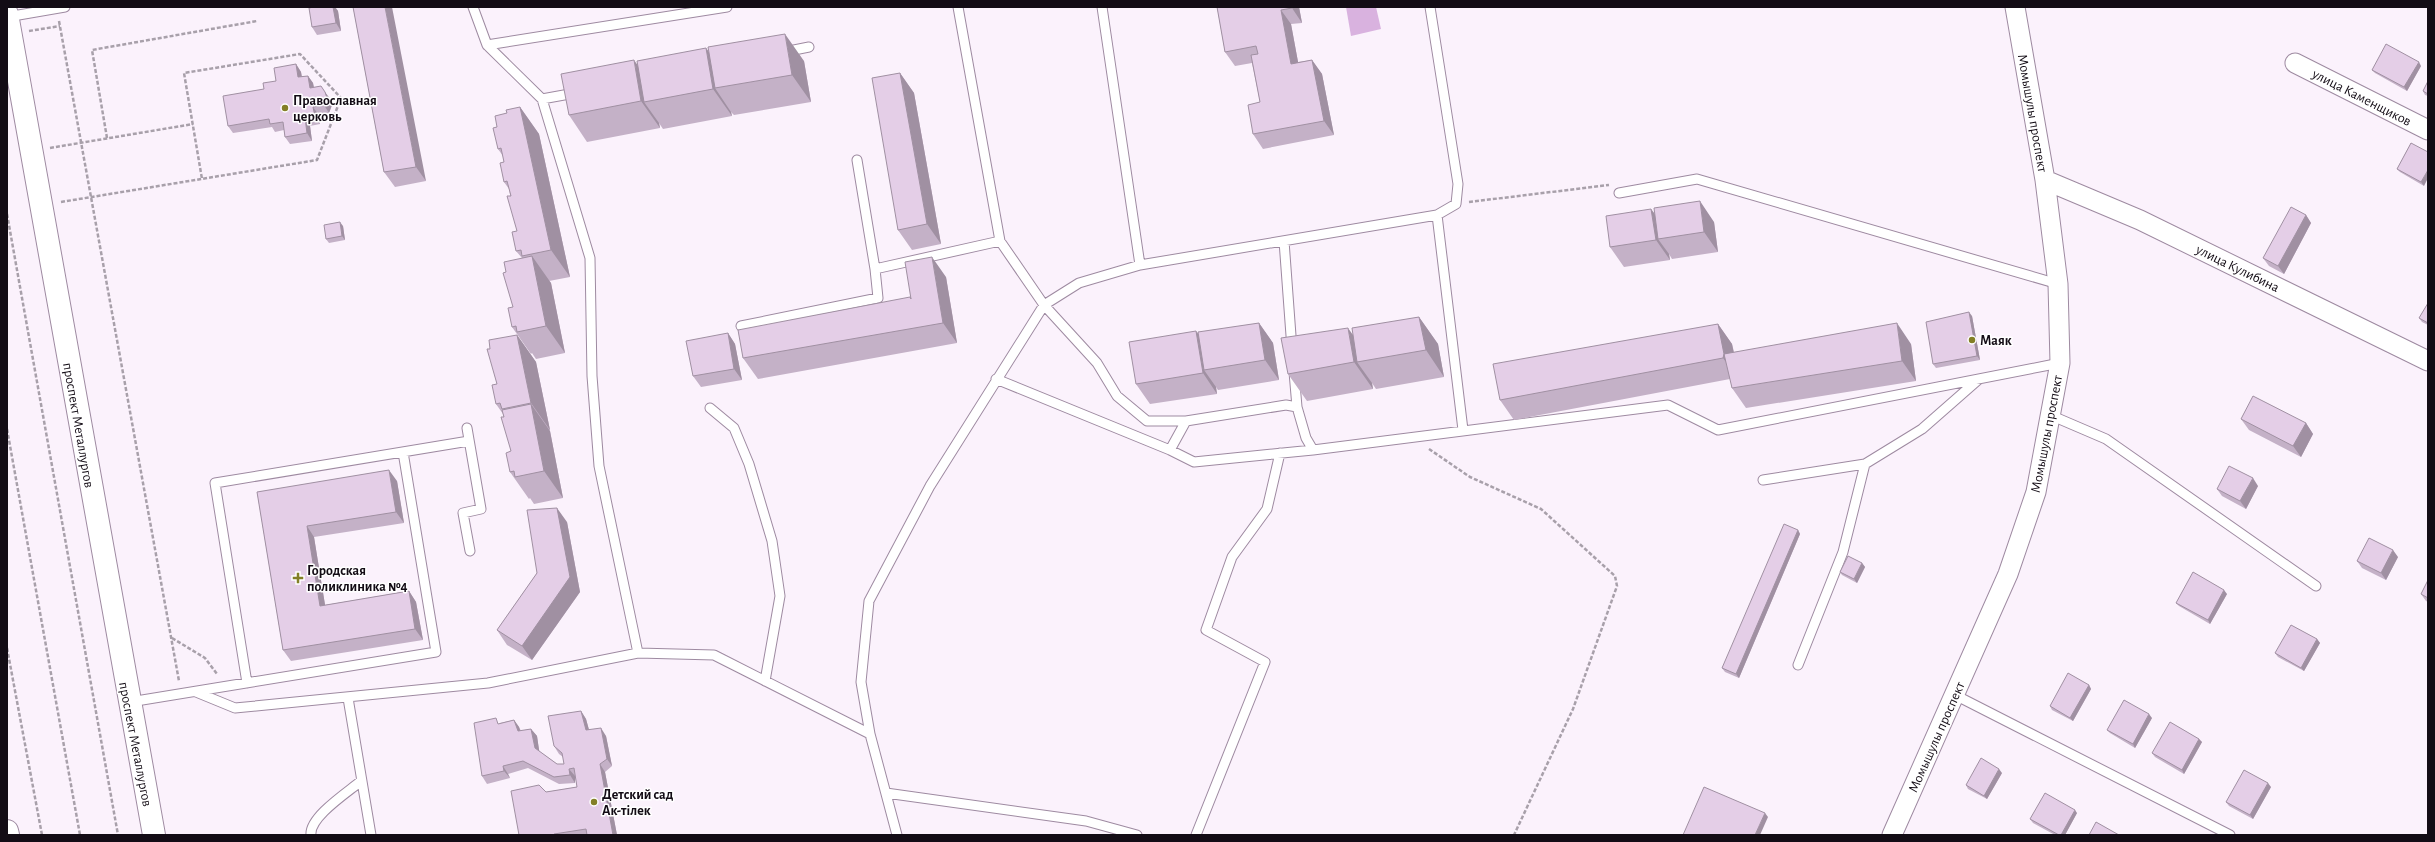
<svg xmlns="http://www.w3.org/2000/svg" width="2435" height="842" font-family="'Alegreya Sans',sans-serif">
<rect width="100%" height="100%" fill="#fbf2fc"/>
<path fill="#d9b2df" d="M1346,7H1376L1381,29L1351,36Z"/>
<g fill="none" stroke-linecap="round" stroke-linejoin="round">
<g stroke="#9e8aa1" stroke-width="11">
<path id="lane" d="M473,7L487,45L727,7
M1102,7L1140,265
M7,17L65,7
M487,45L542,99L575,93
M784,52L809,47
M542,99L590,258L592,376L599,466L638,653L714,655L870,734
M857,160L875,269L1000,241L958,7
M1619,193L1697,179L2058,284
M1437,215L1463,430
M1000,241L1044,305L1097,363L1117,396L1147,421H1186
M1284,241L1292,349
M741,326L878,298L875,269
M1294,372L1297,407
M996,379L1170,450L1186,421L1286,405L1297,407L1306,438L1313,450L1668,405L1718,430L2060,363
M710,408L734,428L749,464L772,541L780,596L765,681
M2050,415L2106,439L2316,586
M467,428L481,509L463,513L470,551
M1170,450L1194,462L1313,450
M1763,480L1865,464
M1798,665L1843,552L1865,464L1922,429L1979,379
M247,683L215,483L469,441
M196,692L235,708L488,683L638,653
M1955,695L2230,835
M348,698L371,835
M130,702L436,652L403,452
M886,793L1086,821L1137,835
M311,835C309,817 348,792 361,781
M897,835L870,734L861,682L869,601L930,486L1044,305L1079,283L1140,265L1437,215L1456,204L1458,184L1430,7
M1196,835L1265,662L1206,630L1232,557L1267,509L1280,453"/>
</g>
<g stroke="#9e8aa1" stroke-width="21">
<path id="street" d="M2295,63L2428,130
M2045,180L2140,220L2428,361
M1892,835L2008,574L2036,492L2060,363L2058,284L2045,180L2015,7"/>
</g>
<g stroke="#9e8aa1" stroke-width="24">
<path id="secondary" d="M7,14L154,835
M7,831L8,835"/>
</g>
<path stroke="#a8a0aa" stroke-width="2.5" stroke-dasharray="4 2" stroke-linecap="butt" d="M59,21L179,681
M29,31L60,26
M107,138L92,50L257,21
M50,148L193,124
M61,202L317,160L341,98L300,54L184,73L202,179
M1469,202L1609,185
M7,214L118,835
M7,429L80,835
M1429,449L1470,477L1541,509L1615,576L1617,586L1573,709L1514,835
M172,638L205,658L217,674
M7,648L42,835"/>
<use href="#lane" stroke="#fff" stroke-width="9"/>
<use href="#street" stroke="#fff" stroke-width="19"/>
<use href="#secondary" stroke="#fff" stroke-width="22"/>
</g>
<path fill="#c4b1c7" d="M314,7H335L338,11L341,31L317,35L312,27Z
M353,7L426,181L395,187L384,172Z
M1217,7H1299L1302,23L1291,24L1298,62L1312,60L1322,74L1334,135L1263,149L1253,134L1260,102L1252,63L1235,66L1225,52Z
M706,48L709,52L804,61L811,102L734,115L731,112L732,116L663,129L659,123L660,128L587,142L569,115L638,66Z
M296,64L301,72L302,77L308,76L313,83L314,87L331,100L332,105L329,113L318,114L320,124L310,126L312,141L290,144L285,137L284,130L275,132L272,127L233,133L228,126L276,81Z
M2421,66L2407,91L2375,73L2372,70Z
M900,73L914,93L941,244L912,250L898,230Z
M2428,81V96L2425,95L2423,91Z
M520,107L539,134L570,277L549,281L551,283L565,353L536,359L532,353L531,354L512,327L513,307L506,272L522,258L516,251L517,231L509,189L504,182V162L503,156L498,149L497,127L507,113Z
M2411,143L2424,186L2400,172L2397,169Z
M1651,209L1655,214L1714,222L1718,252L1672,259L1669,254L1670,260L1624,267L1610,247Z
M2306,215L2311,223L2284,274L2269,266L2263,258Z
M343,226L345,240L329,243L326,239Z
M946,277L957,343L758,379L743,358L911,298Z
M2428,303V325L2422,322L2419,318Z
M1972,316L1980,360L1936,368L1933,364Z
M1419,317L1438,344L1444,377L1376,389L1372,383L1373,389L1307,401L1288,374L1353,334Z
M1259,323L1273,343L1279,380L1218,390L1216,387L1217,394L1150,404L1136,384L1196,331L1198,334Z
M1718,324L1732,344L1734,352L1911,344L1916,381L1746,408L1732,388L1730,379L1514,420L1500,400Z
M728,333L735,344L742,380L701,387L693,376Z
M517,335L536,362L550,430H549L550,431L563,498L534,504L530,498L529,499L510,472L511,451L503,414L496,404L497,384L490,349Z
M2241,419L2306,423L2313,434L2301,457L2249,430Z
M397,481L404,523L314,537L325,605L409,591L416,602L423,640L291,661L283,650L257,492Z
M2258,486L2246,509L2222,496L2217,489Z
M567,522L580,592L532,660L507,645L497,630L537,573Z
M1798,530L1800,534L1739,678L1725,672L1722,668Z
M2398,557L2386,580L2362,568L2357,561Z
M1862,563L1865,567L1857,583L1842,575L1840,572Z
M2428,580V602L2426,601L2421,594Z
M2227,594L2210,624L2179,606L2176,603Z
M2317,639L2320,643L2304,671L2278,657L2275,653Z
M2089,685L2091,689L2073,721L2052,710L2050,706Z
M581,711L586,719L589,730L606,736L612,766L605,772L617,835H519L546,792L577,787L575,776V783L559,784L528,768L508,774L510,778L487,784L482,776L500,723L514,720L519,727L521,731L531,729L537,736L539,751L557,764H564L563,757L559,754L554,746Z
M2152,718L2135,748L2110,733L2107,730Z
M2199,739L2202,742L2184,774L2155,757L2152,753Z
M2002,773L1987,799L1968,789L1966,785Z
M2271,787L2253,819L2229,806L2226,802Z
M2077,813L2065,835H2055L2033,823L2030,819Z"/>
<path fill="#a090a2" d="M333,7H335L338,11L341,31L336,23Z
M385,7H392L426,181L416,167Z
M1291,7H1299L1302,23L1292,8Z
M1281,10L1291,24L1301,78L1291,64Z
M785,34L804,61L811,102L792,75Z
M706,48L725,75L715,88L731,112L732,116L713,89Z
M634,60L653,87L644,102L659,123L660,128L641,101Z
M1312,60L1322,74L1334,135L1324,121Z
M2419,62L2421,66L2407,91L2404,87Z
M296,64L301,72L303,85L298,77Z
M900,73L914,93L941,244L927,224Z
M308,76L313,83L315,95L310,88Z
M325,92L331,100L332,105L329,113L324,105Z
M313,107L318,114L320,124L315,117Z
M520,107L539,134L570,277L551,250Z
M305,118L310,126L312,141L307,133Z
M2428,170V178L2424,186L2421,182Z
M1700,201L1714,222L1718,252L1704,232Z
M1651,209L1666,230L1658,239L1669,254L1670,260L1656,240Z
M2306,215L2311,223L2284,274L2278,266Z
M340,222L343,226L345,240L342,236Z
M532,256L551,283L565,353L546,326Z
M932,257L946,277L957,343L943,323Z
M1969,312L1972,316L1980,360L1977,356Z
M1419,317L1438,344L1444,377L1426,350Z
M1259,323L1273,343L1279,380L1265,360Z
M1897,323L1911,344L1916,381L1902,361Z
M1718,324L1732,344L1738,374L1737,378L1723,358Z
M1348,328L1367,355L1357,362L1372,383L1373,389L1354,362Z
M1196,331L1211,351L1204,370L1216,387L1217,394L1203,373Z
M728,333L735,344L742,380L734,369Z
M517,335L536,362L550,430L531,403Z
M531,404L550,431L563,498L544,471Z
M2306,423L2313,434L2301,457L2293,446Z
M389,470L397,481L404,523L396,512Z
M2253,478L2258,486L2246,509L2240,501Z
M557,508L567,522L580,592L532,660L522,646Z
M307,526L314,537L327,617L320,606Z
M1798,530L1800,534L1739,678L1736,674Z
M2393,550L2398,557L2386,580L2381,573Z
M1862,563L1865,567L1857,583L1854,579Z
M2224,590L2227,594L2210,624L2208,620Z
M409,591L416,602L423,640L415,629Z
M2317,639L2320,643L2304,671L2301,668Z
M2089,685L2091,689L2073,721L2070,718Z
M581,711L586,719L591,737L586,730Z
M2149,714L2152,718L2135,748L2133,744Z
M514,720L519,727L523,739L518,731Z
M601,728L606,736L612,766L607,759Z
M531,729L537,736L540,756L535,748Z
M2199,739L2202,742L2184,774L2182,770Z
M600,764L605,772L617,835H613Z
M503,766L508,774L510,778L504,771Z
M569,769L575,776V783L570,775Z
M1999,769L2002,773L1987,799L1984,796Z
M2268,783L2271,787L2253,819L2250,815Z
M2075,810L2077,813L2065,835H2061Z
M1765,813L1768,817L1760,835H1755Z"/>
<path fill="#e4cee7" stroke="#a090a2" d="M314,7H333L336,23L312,27L309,8Z
M353,7H385L416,167L384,172Z
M1217,7H1291L1292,8L1281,10L1291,64L1312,60L1324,121L1253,134L1248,105L1260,102L1251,55L1258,54L1256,46L1225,52Z
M785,34L792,75L715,88L708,47Z
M2386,44L2419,62L2404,87L2372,70Z
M706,48L713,89L644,102L637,61Z
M634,60L641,101L569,115L561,74Z
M296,64L298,77L308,76L310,88L321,86L325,92L327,98L324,105L313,107L315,117L305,118L307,133L285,137L283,122L270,124L269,119L228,126L223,96L264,89L263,83L276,81L274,68Z
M900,73L927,224L898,230L872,78Z
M2428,81V94L2423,91Z
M520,107L551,250L522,256L521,250L516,251L512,232L517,231L507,196H511L507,181L504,182L500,163L504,162L501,148L498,149L493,128L497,127L495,116L507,113L506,110Z
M2411,143L2428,152V170L2421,182L2397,169Z
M1700,201L1704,232L1658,239L1654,208Z
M2291,207L2306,215L2278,266L2263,258Z
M1651,209L1656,240L1610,247L1606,216Z
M340,222L342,236L326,239L324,225Z
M532,256L546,326L517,332L516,326L512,327L508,308L513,307L503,273L506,272L504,262Z
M932,257L943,323L743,358L738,330L910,297L911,299L905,262Z
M2428,303V323L2419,318Z
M1969,312L1977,356L1933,364L1926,322Z
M1419,317L1426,350L1357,362L1352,328Z
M1259,323L1265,360L1204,370L1198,332Z
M1897,323L1902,361L1732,388L1724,354Z
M1718,324L1724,354L1723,358L1500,400L1493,364Z
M1348,328L1354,362L1288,374L1281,338Z
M1196,331L1203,373L1136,384L1129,342Z
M728,333L734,369L693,376L686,341Z
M517,335L531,403L502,409L500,403L496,404L492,385L497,384L487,349H490L489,340Z
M2253,396L2306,423L2293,446L2241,419Z
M531,404L544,471L515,477L514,471L510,472L506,453L511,451L501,417H504L502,410Z
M2229,466L2253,478L2240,501L2217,489Z
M389,470L396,512L307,526L320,606L409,591L415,629L283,650L257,492Z
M557,508L570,577L522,646L497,630L537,573L527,510Z
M1784,524L1798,530L1736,674L1722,668Z
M2369,538L2393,550L2381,573L2357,561Z
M1848,556L1862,563L1854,579L1840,572Z
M2193,572L2224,590L2208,620L2176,603Z
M2428,580V598L2421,594Z
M2291,625L2317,639L2301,668L2275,653Z
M2068,673L2089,685L2070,718L2050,706Z
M2124,700L2149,714L2133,744L2107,730Z
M581,711L586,730L601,728L607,759L600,764L613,835H587L586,829L554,834L553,835H519L511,791L539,785L546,792L577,787L574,768L569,769L570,775L554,777L523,761L503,766L504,771L482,776L474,723L496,718L498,724L514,720L518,731L531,729L535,748L557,764H564L562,753L554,746L548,716Z
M2170,722L2199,739L2182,770L2152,753Z
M1981,758L1999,769L1984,796L1966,785Z
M2244,770L2268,783L2250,815L2226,802Z
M1704,787L1765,813L1755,835H1683Z
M2045,793L2075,810L2061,835H2059L2030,819Z
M2096,822L2119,835H2089Z"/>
<g fill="#837f26" stroke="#fff" stroke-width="1.5">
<circle cx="285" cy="108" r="4"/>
<circle cx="1972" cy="340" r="4"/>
<path d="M296 572h4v4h4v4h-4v4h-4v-4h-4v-4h4z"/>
<circle cx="594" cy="802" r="4"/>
</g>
<g text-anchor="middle" stroke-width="3" stroke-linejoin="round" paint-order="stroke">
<g font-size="14" fill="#130c15" stroke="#fff">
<text transform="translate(2362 97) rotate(27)" y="5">улица Каменщиков</text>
<text transform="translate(2033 113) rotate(80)" y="5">Момышулы проспект</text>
<text transform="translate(2238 268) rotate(26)" y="5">улица Кулибина</text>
<text transform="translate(79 425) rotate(80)" y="5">проспект Металлургов</text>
<text transform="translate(2046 434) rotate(-79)" y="5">Момышулы проспект</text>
<text transform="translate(1936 737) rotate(-66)" y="5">Момышулы проспект</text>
<text transform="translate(136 744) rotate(79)" y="5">проспект Металлургов</text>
</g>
<g font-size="14" font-weight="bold" fill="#130c15" stroke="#fff" text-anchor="start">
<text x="293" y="105">Православная<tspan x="293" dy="16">церковь</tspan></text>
<text x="1980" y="345">Маяк</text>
<text x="307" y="575">Городская<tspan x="307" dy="16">поликлиника №4</tspan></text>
<text x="602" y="799">Детский сад<tspan x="602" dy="16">Ак-тiлек</tspan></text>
</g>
</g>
<rect width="2435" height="842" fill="none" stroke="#130c15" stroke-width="16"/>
</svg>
